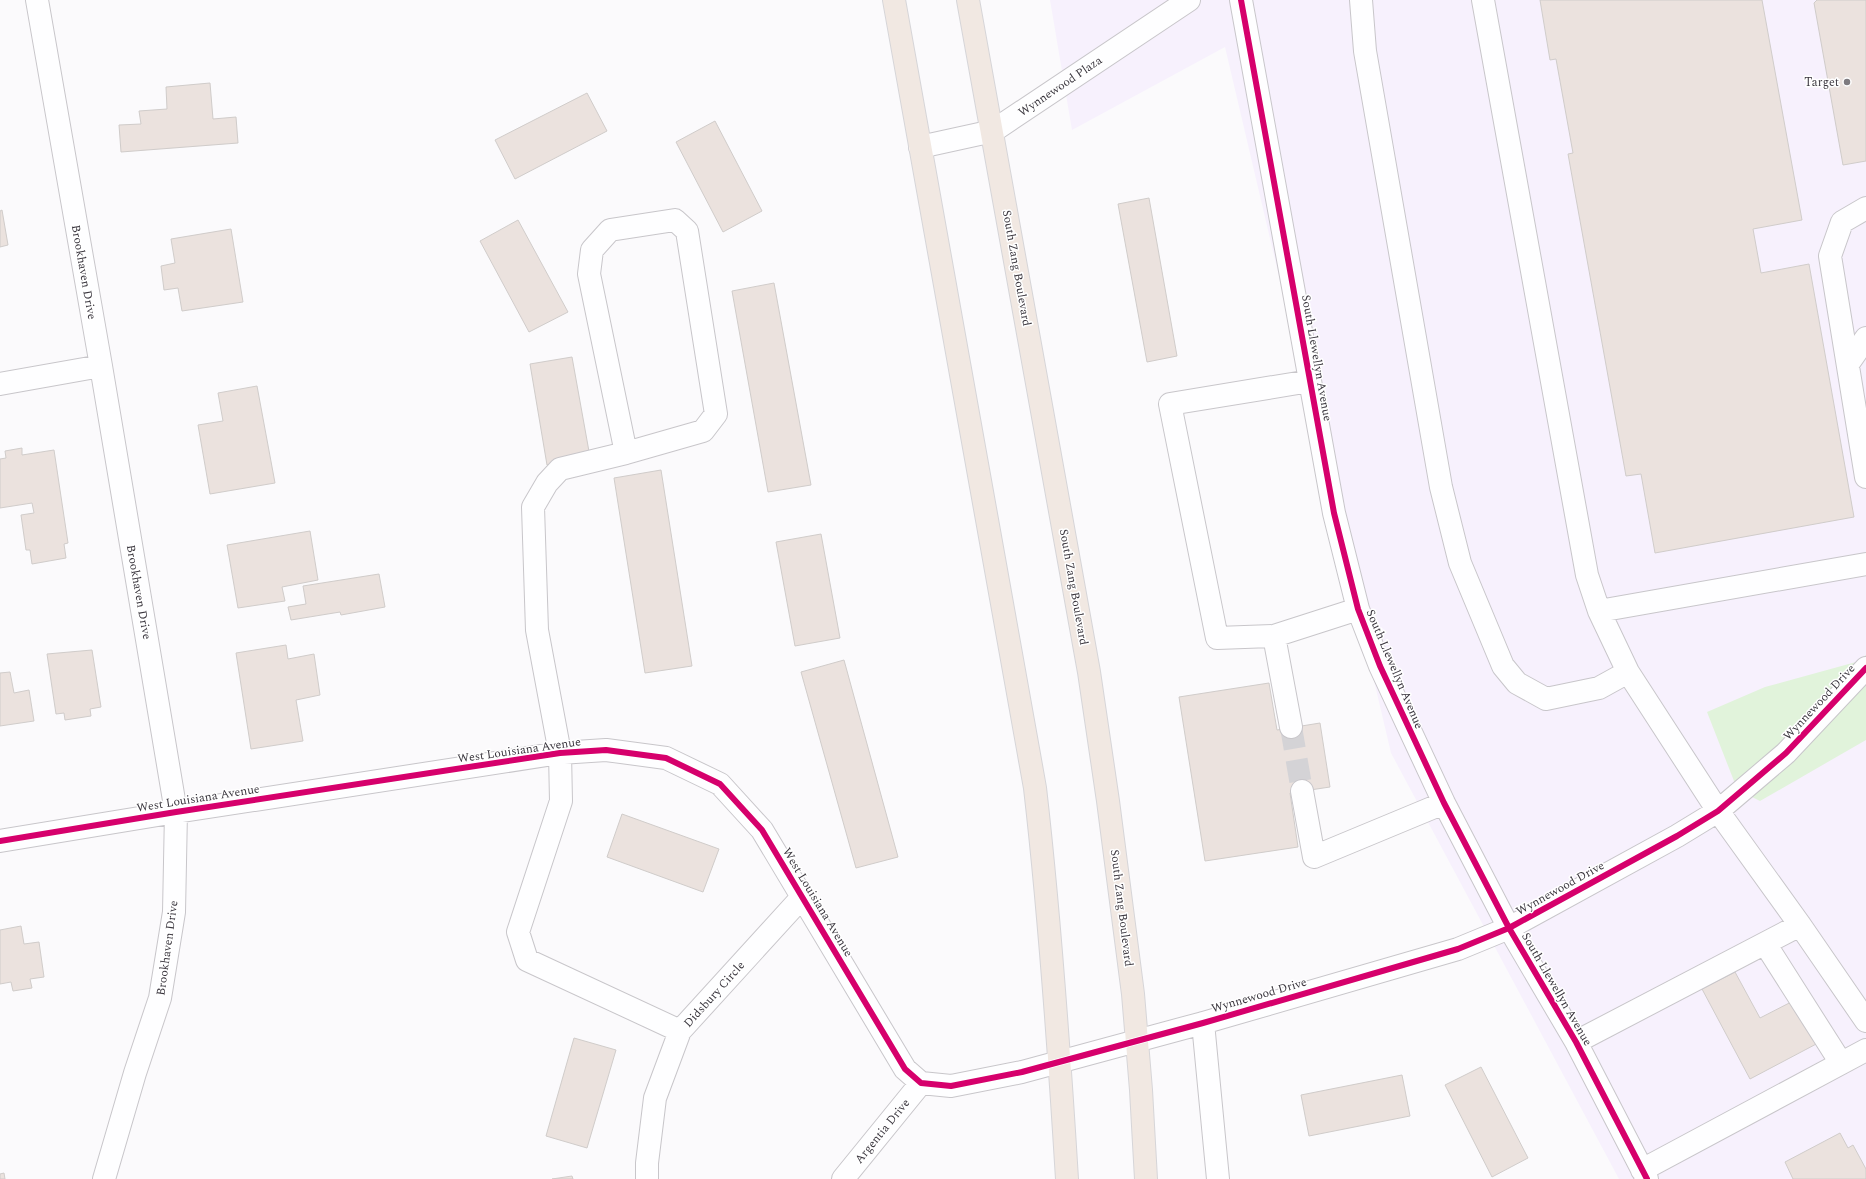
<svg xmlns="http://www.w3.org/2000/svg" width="1866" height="1179" font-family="Spectral,serif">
<rect width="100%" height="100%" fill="#fbfafc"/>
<path fill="#f7f1fd" d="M1050,0H1866V1179H1619L1391,753L1225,47L1072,130Z"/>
<path fill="#e1f3db" d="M1866,655V740L1760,801L1744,793L1734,781L1707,712L1765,687L1856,662Z"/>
<path fill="#ebe2de" stroke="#d0ccca" d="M1540,0H1762L1802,220L1753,229L1761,273L1809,264L1854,517L1655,553L1641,474L1626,476L1568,154L1573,153L1556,59L1550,60Z
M1817,0H1866V161L1843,165L1814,3Z
M210,83L213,119L236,117L238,143L121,152L119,125L141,124L139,111L167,109L166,87Z
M587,93L607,131L515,179L495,140Z
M715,121L762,211L723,232L676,142Z
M1149,198L1177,356L1147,362L1118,204Z
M2,210L8,245L0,247V211Z
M518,220L568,312L529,332L480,241Z
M231,229L243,302L182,311L178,288L164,290L161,266L175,263L171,239Z
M774,283L811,485L768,492L732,291Z
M572,357L590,457L547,465L530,364Z
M257,386L275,483L210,494L198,425L223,421L218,393Z
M22,448V455L54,450L68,543L64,544L66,558L32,564L30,550H26L21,515L34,513L32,503L0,508V459L6,458L5,451Z
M661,470L692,666L645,673L614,478Z
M310,531L318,580L282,587L285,601L238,608L227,545Z
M821,534L840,638L795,646L776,542Z
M379,574L385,607L341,615L340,612L291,620L288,607L306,604L303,586Z
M286,645L288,659L314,654L320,695L296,700L303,741L251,749L236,653Z
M92,650L101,707L90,709L91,716L65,720L64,713L56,714L47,654Z
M844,660L898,857L856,868L801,672Z
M10,672L14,693L29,690L34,721L0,726V673Z
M1269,683L1277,730L1320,723L1330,787L1290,793L1298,847L1205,861L1179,697Z
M622,814L719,849L703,892L607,857Z
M21,926L24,944L39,942L44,977L30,979L32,988L13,991L11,982L0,984V930Z
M1735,972L1760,1018L1797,999L1820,1042L1750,1079L1702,989Z
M574,1038L616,1050L587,1148L546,1136Z
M1481,1067L1528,1158L1492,1177L1445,1085Z
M1402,1075L1410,1116L1309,1136L1301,1095Z
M1840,1133L1848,1148L1853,1145L1866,1169V1179H1793L1785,1162Z
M4,1173L5,1179H0V1174Z
M572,1176L573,1179H552Z"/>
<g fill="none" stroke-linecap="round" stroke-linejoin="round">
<path stroke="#d4d3d6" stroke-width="22" stroke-dasharray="22 11" stroke-linecap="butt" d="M1291,727L1302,791"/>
<g stroke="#c8c6ca" stroke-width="24">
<path id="minor" d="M37,0L101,366L176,812L174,912L160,998L135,1073L104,1179
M1241,0L1334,513L1358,609L1380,666L1444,803L1509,928L1576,1042L1647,1179
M1361,0L1365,51L1441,487L1460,563L1503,666L1517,683L1546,699L1599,688L1628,672
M1483,0L1587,575L1599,611L1628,672L1718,811L1800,925L1866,1021
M920,147L993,131L1189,0
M1866,208L1842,222L1830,256L1866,477
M1848,364L1866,338
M1310,381L1170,404L1217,638L1274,636L1358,609
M0,384L101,366
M626,453L589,274L592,250L610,230L675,220L687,231L716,414L703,431L626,453L560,469L547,483L533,507L537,630L560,753L561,801L518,932L527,960L680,1031
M1599,611L1866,564
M1274,636L1291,727
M1302,791L1314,857L1444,803
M0,841L176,812L560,753L606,750L666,758L720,784L762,830L905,1069L921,1083L951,1086L1022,1072L1203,1023L1458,949L1509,928L1677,836L1718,811L1786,753L1866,668
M1766,945L1841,1063
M1203,1023L1218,1179
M1576,1042L1800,925
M1642,1170L1866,1050
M647,1179V1163L655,1098L680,1031L803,896
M843,1179L921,1083"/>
</g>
<g stroke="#d6d5d8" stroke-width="24">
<path id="major" d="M894,0L1035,788C1050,918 1059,1048 1067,1179
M968,0L1089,672L1108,801L1133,994L1141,1090L1146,1179"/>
</g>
<use href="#minor" stroke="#fefeff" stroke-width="22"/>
<use href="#major" stroke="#f1e8e2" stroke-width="22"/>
<g stroke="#fff" stroke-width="8">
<path id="cycleway" d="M1241,0L1334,513L1358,609L1380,666L1444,803L1509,928L1576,1042L1647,1179
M0,841L176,812L560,753L606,750L666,758L720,784L762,830L905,1069L921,1083L951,1086L1022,1072L1203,1023L1458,949L1509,928L1677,836L1718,811L1786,753L1866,668"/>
</g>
<use href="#cycleway" stroke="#d6006c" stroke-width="6"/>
</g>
<circle fill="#7e7b80" stroke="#fff" stroke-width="1.5" cx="1847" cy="82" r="4"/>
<g text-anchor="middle" stroke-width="3" stroke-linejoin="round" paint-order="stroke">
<g font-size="12" fill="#3a363e" stroke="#fff" text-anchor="end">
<text x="1839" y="86">Target</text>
</g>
<g font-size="12" fill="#3a363e" stroke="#fff">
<text transform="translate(1060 86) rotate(-34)" y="4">Wynnewood Plaza</text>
<text transform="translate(1017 268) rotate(80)" y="4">South Zang Boulevard</text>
<text transform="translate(84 272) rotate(80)" y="4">Brookhaven Drive</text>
<text transform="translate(1317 358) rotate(80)" y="4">South Llewellyn Avenue</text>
<text transform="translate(1074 587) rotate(80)" y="4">South Zang Boulevard</text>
<text transform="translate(139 592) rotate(80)" y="4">Brookhaven Drive</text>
<text transform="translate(1395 669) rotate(67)" y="4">South Llewellyn Avenue</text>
<text transform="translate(1819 702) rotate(-47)" y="4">Wynnewood Drive</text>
<text transform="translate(519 750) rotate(-8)" y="4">West Louisiana Avenue</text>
<text transform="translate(198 798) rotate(-9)" y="4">West Louisiana Avenue</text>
<text transform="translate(1560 888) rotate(-29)" y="4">Wynnewood Drive</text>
<text transform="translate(818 902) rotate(59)" y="4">West Louisiana Avenue</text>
<text transform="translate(1122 908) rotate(83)" y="4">South Zang Boulevard</text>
<text transform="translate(167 948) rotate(-82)" y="4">Brookhaven Drive</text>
<text transform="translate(1557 989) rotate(60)" y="4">South Llewellyn Avenue</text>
<text transform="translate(714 994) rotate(-48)" y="4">Didsbury Circle</text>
<text transform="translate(1259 995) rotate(-16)" y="4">Wynnewood Drive</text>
<text transform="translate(882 1131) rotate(-51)" y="4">Argentia Drive</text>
</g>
</g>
</svg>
